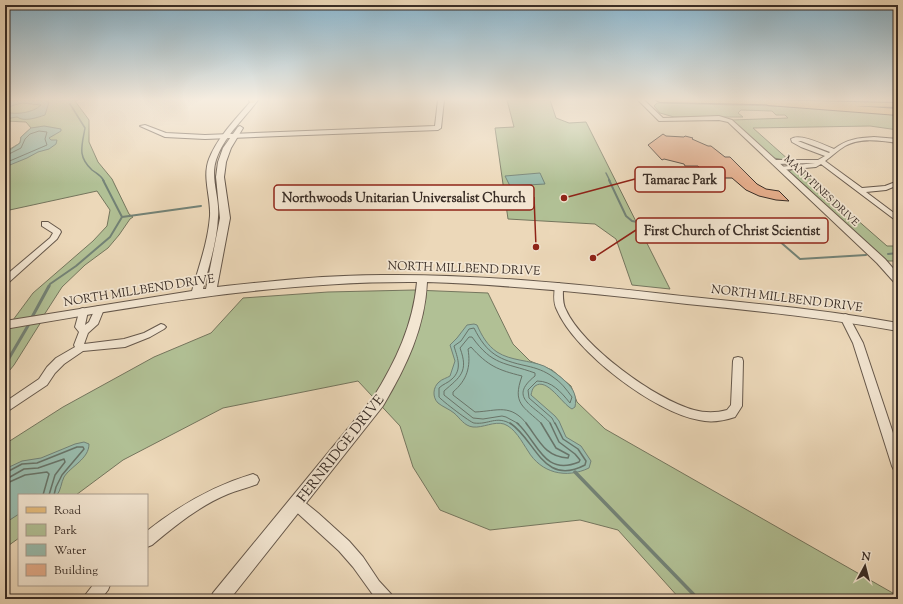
<svg xmlns="http://www.w3.org/2000/svg" width="903" height="604" font-family="'Sorts Mill Goudy',serif">
<rect width="100%" height="100%" fill="#ecd8b9"/>
<filter id="stains"><feTurbulence type="fractalNoise" baseFrequency=".005" numOctaves="4"/><feColorMatrix values="0 0 0 0 .2 0 0 0 0 .09 0 0 0 0 .02 0 0 0 .5 -.17"/></filter>
<radialGradient id="worn" r=".72"><stop offset=".6" stop-color="#630" stop-opacity="0"/><stop offset="1" stop-color="#630" stop-opacity=".3"/></radialGradient>
<path fill="#b1c095" stroke="#75765e" d="M5,100H78L75,101L89,120V142L98,162L112,179L129,214L133,217L130,219L119,235L108,248L85,265L62,287L44,315L13,320L33,293L93,241L107,226L110,210L97,191L5,211V155L10,149L20,143L21,137L31,128L26,122L5,121Z
M507,100H550L556,118L569,123L586,122L670,289L632,285L616,239L595,224L508,219L495,128L514,127Z
M657,103L816,107L898,114V130L870,126L753,128L790,161L774,158L732,120L788,118L785,115H776L772,111L741,110L738,113L743,117H674L660,113L654,106Z
M793,169H799L887,246H898V261H886L789,171Z
M414,290L488,293L513,344L530,361L552,370L571,386L577,402L605,429L898,596V599H680L618,530L580,520L490,530L440,510L413,467L400,426L358,381L223,408L123,460L76,495H19V538L5,548V444L63,407L154,357L211,333L243,298L328,292Z
M41,322L14,365L5,376V336L10,328Z"/>
<path fill="#99baab" stroke="#738276" fill-rule="evenodd" d="M21,100H44L49,102L45,115C36,118 24,122 17,117L5,119V101ZM22,103L41,105C33,113 16,115 5,112C8,105 16,105 22,103Z
M44,126L61,129V131L49,138L51,140H57L56,144L49,149L38,152L27,158L5,167V155L7,154V152L20,143L21,137L31,128Z
M540,173L545,184L510,186L505,176Z
M474,324L477,325C482,336 487,345 497,352C511,361 529,360 544,366C552,370 560,376 566,382C574,389 577,397 575,407L572,409C562,404 547,377 535,386C532,389 532,391 531,395L555,416L559,421L566,437L581,446L591,461L589,468C566,479 541,473 528,451C522,442 515,428 504,424C494,421 483,428 473,427C464,426 460,418 454,413C449,409 443,407 438,403C432,397 433,387 439,382C442,379 447,378 450,376L455,361L450,345L457,338L467,325Z
M84,442L89,444C89,459 71,466 64,477C61,483 61,490 57,495H19V514L5,523V469L22,461L41,458L75,444Z"/>
<g fill="none" stroke-linecap="round" stroke-linejoin="round">
<path stroke="#697468" stroke-width="1" d="M5,156L21,148L25,139L30,134L39,131L47,132L45,139L47,145L5,163
M511,424C496,415 489,425 474,423C471,423 441,400 439,397V388C443,384 448,383 452,379C463,369 457,357 454,346L461,341L469,329L474,328C487,354 499,360 527,366C536,368 545,371 553,377C561,382 566,389 572,397L570,403C561,392 552,381 537,381L528,390L529,398L552,418L555,424
M519,424L506,417L502,416L483,419L473,418L444,395V391C460,377 469,372 460,348L469,337H472C493,366 504,362 535,373V376C506,399 537,406 551,424
M527,424C510,403 498,411 475,412L453,395V392C467,380 471,367 468,349L471,347C488,366 498,370 522,376C512,404 523,406 542,424"/>
<path stroke="#697468" stroke-width="1.5" d="M510,423C536,440 543,487 585,465L586,461L578,449L563,439L555,423
M517,423C538,441 543,477 579,462L580,460L575,454L559,442L550,423
M526,423C539,440 545,457 568,458L569,455L556,448L541,423
M5,473L22,464L37,463L77,447H83L84,449L62,475L56,487L54,495
M5,478L10,477L24,469L38,468L64,459L65,462L55,475L49,495
M5,484L25,475L47,472L49,474L43,495"/>
<path stroke="#738276" stroke-width="1.5" d="M70,104L85,128C82,146 77,156 92,170C97,174 101,175 104,181
M606,173L610,181"/>
<path stroke="#738276" stroke-width="2" d="M609,180L626,216L632,221L643,223L750,222L763,227L800,259L866,255
M122,217L201,206
M888,254L898,253
M49,287L50,284L76,266L110,237L122,217L103,180"/>
<path stroke="#738276" stroke-width="3" d="M31,319L49,286
M5,365L29,324"/>
<path stroke="#738276" stroke-width="3.5" d="M575,472L698,599"/>
</g>
<path fill="#e4ac8a" stroke="#392d26" d="M663,134L666,136L684,137L685,136L693,138L692,139L708,146H711L725,157H730L757,184L766,189L779,191L789,201L776,200L759,196L746,190L732,178H708L698,166H685L684,164L664,159L662,160L648,145Z"/>
<g fill="none" stroke-linecap="round" stroke-linejoin="round">
<g stroke="#66584b" stroke-width="2">
<path id="minor" d="M438,100H444L441,128L438,130L205,139L165,137L140,126L145,125L166,133L205,135L435,126Z
M874,137L898,139V143C881,141 861,137 845,146C838,150 831,157 825,161L862,188L885,186L898,181V185L886,190L866,192L898,216V222L821,164L816,167L782,170L779,168L780,167L815,163L775,164L772,162L775,160H818L825,156L801,147L792,142L791,139C800,133 824,145 834,149C847,139 858,138 874,137ZM798,141H801L830,152L829,153Z
M42,222H48L60,230L61,232L57,239L8,283L5,284V276L50,238L53,233L42,226Z
M559,283L563,286C563,294 562,303 566,310C582,346 656,400 694,410C705,413 716,413 727,410L731,405L733,361L734,358L738,357L742,358L743,361L742,406L735,417C723,421 711,423 699,420C654,412 575,352 557,310C553,303 554,294 555,286Z
M99,306L104,309L98,324L88,333L84,344L124,339L144,333L161,324L164,325L166,327L164,329L150,337L125,347L83,351L64,364L55,373L47,385L5,413V402L39,379L47,367L56,358L75,347L74,345L79,332L75,327L80,309L83,308L88,311L85,325L89,322L96,307Z
M845,314L848,315L863,343L898,448V472L894,470L892,466L853,343L840,317Z
M253,474L257,476L259,480L257,484C248,488 237,490 228,494C199,506 175,526 152,545L147,547V531C180,505 213,486 253,474Z
M297,498L302,500L318,513L349,541L363,557L379,581L391,594L393,599H376L353,567L339,551L292,508L291,504L292,500Z
M93,585H110L108,590L101,599H84L86,594Z"/>
</g>
<g stroke="#66584b" stroke-width="2">
<path id="tertiary" d="M252,100H258C244,119 224,136 216,160C210,178 220,198 218,217C217,242 209,265 203,289H206L220,218L216,177L218,162L223,148L238,127L240,126L243,128L231,148L226,162L224,177L230,218L217,287C272,281 327,275 382,275C479,274 576,284 673,295C748,303 823,309 898,323V331C828,318 758,311 687,304C601,294 514,285 427,282C425,328 406,367 383,406L230,599H210L213,593L373,398C396,361 413,325 417,282C277,281 142,305 5,329V321L192,291C199,266 208,242 210,216C211,197 202,177 209,159C218,136 237,118 252,100Z
M638,100H644L663,118L719,116L732,120L885,259L898,274V283L894,282L877,263L728,122L719,120L659,121Z"/>
</g>
<g stroke="#392d26" stroke-width="2">
<path id="primary" d="M249,100H257V101L253,103H250Z
M656,100H758L898,103V107L660,102Z"/>
</g>
<g stroke="#392d26" stroke-width="2">
<path id="motorway" d="M771,100L898,109V115L768,105L766,103Z"/>
</g>
<use href="#minor" fill="#f3e6d2" fill-rule="evenodd"/>
<use href="#tertiary" fill="#f3e6d2" fill-rule="evenodd"/>
<use href="#primary" fill="#e6bc7c" fill-rule="evenodd"/>
<use href="#motorway" fill="#e6bc7c" fill-rule="evenodd"/>
</g>
<linearGradient id="sky" x2="0" y2="1"><stop stop-color="#88b6d0"/><stop offset="0.54" stop-color="#f6ede0"/><stop offset="1" stop-color="#f6ede0" stop-opacity="0"/></linearGradient>
<rect width="903" height="184" fill="url(#sky)"/>
<g text-anchor="middle" stroke-width="3.5" stroke-linejoin="round" paint-order="stroke">
<g font-size="10" fill="#392d26" stroke="#f3e6d2">
<text transform="translate(822 190) rotate(43)" y="4">MANY PINES DRIVE</text>
</g>
<g font-size="12" fill="#392d26" stroke="#f3e6d2">
<text transform="translate(464 268) rotate(2)" y="4">NORTH MILLBEND DRIVE</text>
<text transform="translate(139 290) rotate(-9)" y="4">NORTH MILLBEND DRIVE</text>
<text transform="translate(787 298) rotate(7)" y="4">NORTH MILLBEND DRIVE</text>
</g>
<g font-size="14" fill="#392d26" stroke="#f3e6d2">
<text transform="translate(340 448) rotate(-52)" y="5">FERNRIDGE DRIVE</text>
</g>
</g>
<path fill="none" stroke="#8f2418" stroke-width="1.5" d="M564 198L635 179M536 247L534 197M593 258L636 230"/>
<g fill="#8f2418" stroke="#f3e6d2" stroke-width="1.5">
<circle cx="564" cy="198" r="4"/>
<circle cx="536" cy="247" r="4"/>
<circle cx="593" cy="258" r="4"/>
</g>
<g fill="#f3e6d2" stroke="#8f2418" stroke-width="1.5">
<rect x="635" y="167" width="90" height="25" rx="4"/>
<rect x="274" y="185" width="260" height="25" rx="4"/>
<rect x="636" y="218" width="192" height="25" rx="4"/>
</g>
<g font-size="13" text-anchor="middle" font-weight="bold" fill="#392d26">
<text x="680" y="184">Tamarac Park</text>
<text x="404" y="202">Northwoods Unitarian Universalist Church</text>
<text x="732" y="235">First Church of Christ Scientist</text>
</g>
<rect width="903" height="604" fill="none" stroke="#ecd8b9" stroke-width="20"/>
<rect x="6" y="6" width="891" height="592" fill="none" stroke="#392d26" stroke-width="2"/>
<rect x="10" y="10" width="883" height="584" fill="none" stroke="#392d26"/>
<rect x="18" y="494" width="130" height="92" fill="#f3e6d2" stroke="#a99c8d"/>
<rect x="26" y="507" width="20" height="6" fill="#e6bc7c" stroke="#a99c8d"/>
<text x="54" y="514" font-size="12" fill="#392d26">Road</text>
<rect x="26" y="524" width="20" height="12" fill="#b1c095" stroke="#a99c8d"/>
<text x="54" y="534" font-size="12" fill="#392d26">Park</text>
<rect x="26" y="544" width="20" height="12" fill="#99baab" stroke="#a99c8d"/>
<text x="54" y="554" font-size="12" fill="#392d26">Water</text>
<rect x="26" y="564" width="20" height="12" fill="#e4ac8a" stroke="#a99c8d"/>
<text x="54" y="574" font-size="12" fill="#392d26">Building</text>
<g transform="translate(865 566) rotate(7)" stroke="#f3e6d2" stroke-width="3" paint-order="stroke">
<path d="M0-3L7 15L0 10L-7 15Z" fill="#392d26"/>
<text y="-6" font-size="11" font-weight="bold" text-anchor="middle" fill="#392d26">N</text>
</g>
<rect width="100%" height="100%" filter="url(#stains)"/>
<rect width="100%" height="100%" fill="url(#worn)"/>
</svg>
